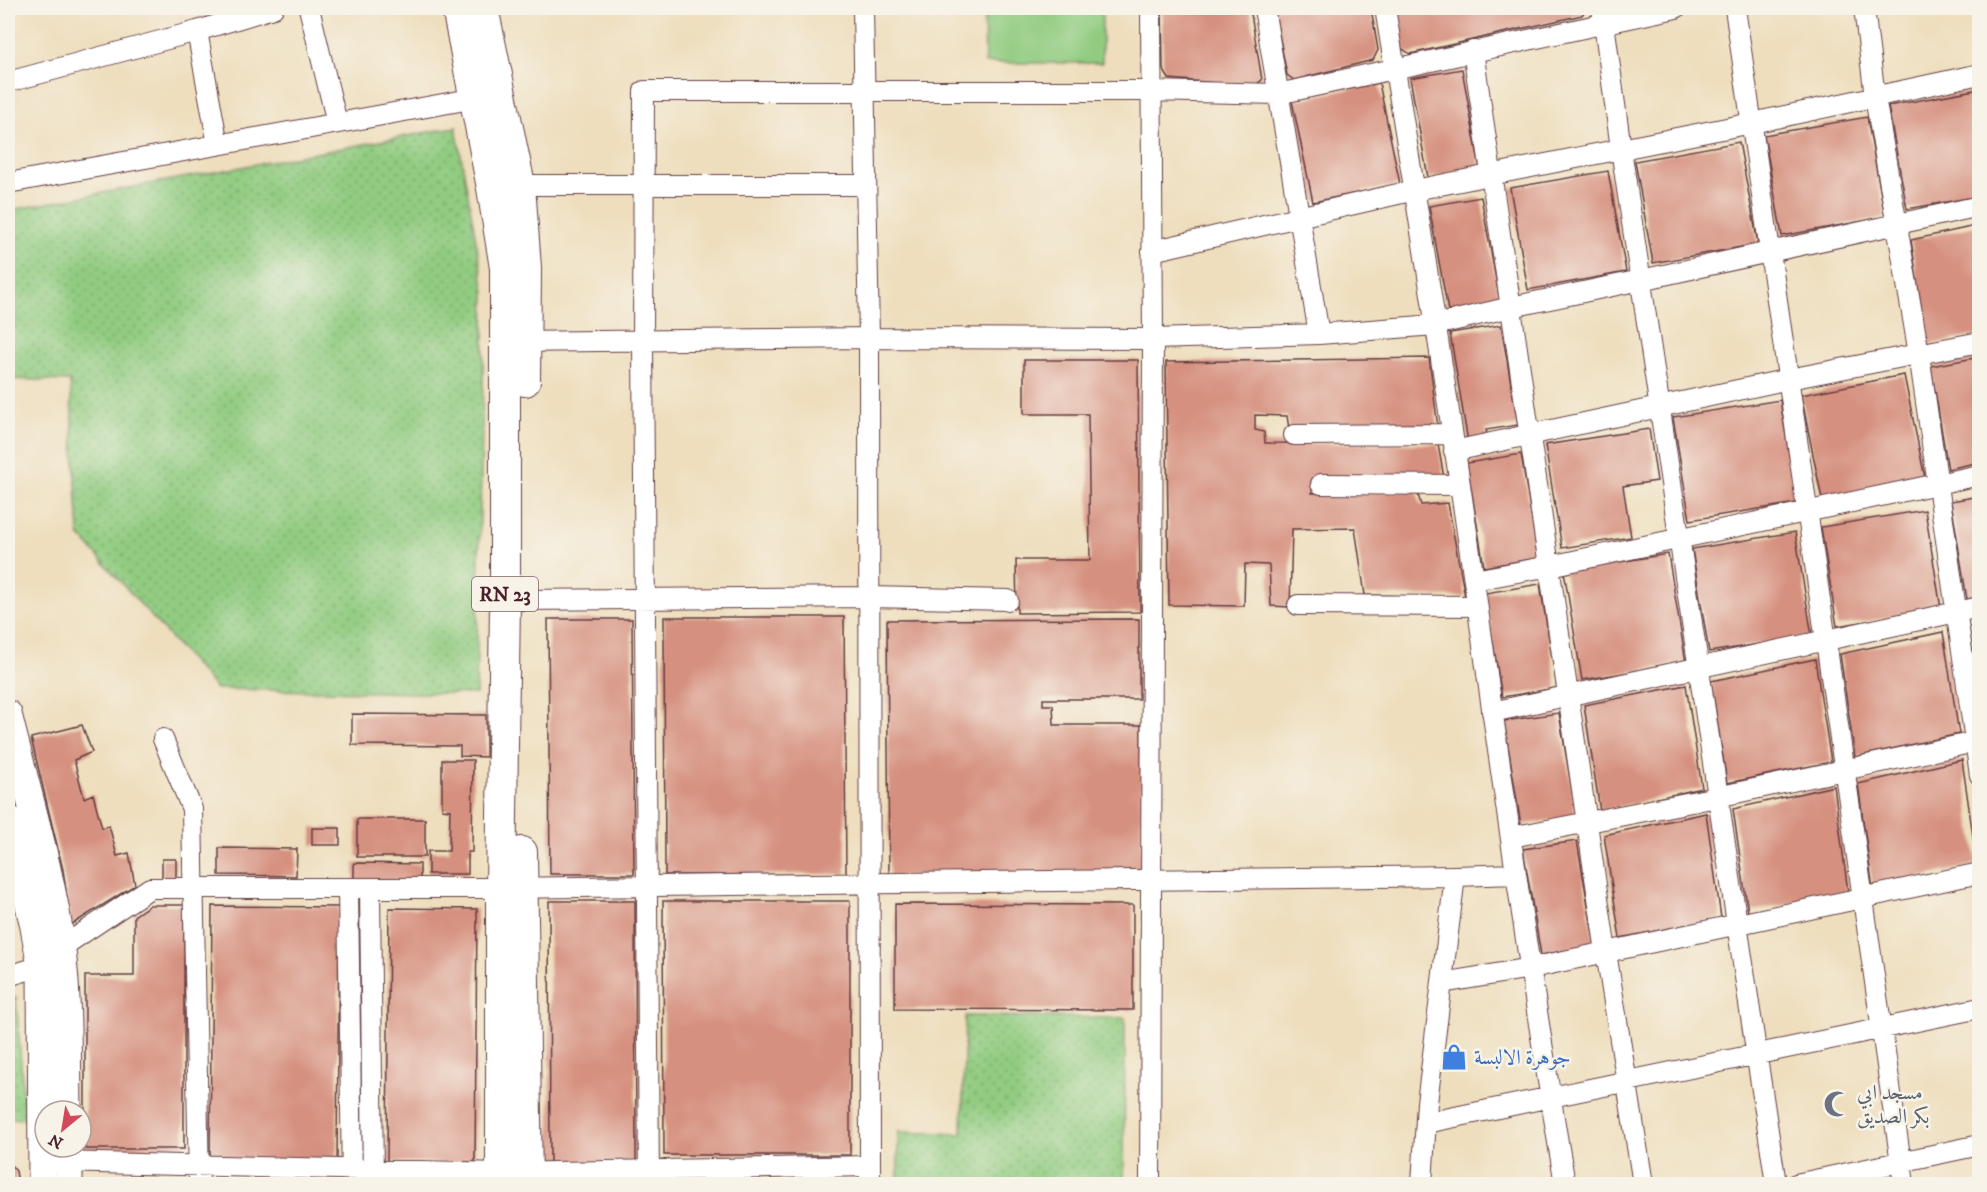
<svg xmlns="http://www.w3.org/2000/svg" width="1987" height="1192" font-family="'IM FELL DW Pica',Amiri,serif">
<defs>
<pattern id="grass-dots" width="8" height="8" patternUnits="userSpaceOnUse" patternTransform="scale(1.5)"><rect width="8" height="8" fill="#91cc81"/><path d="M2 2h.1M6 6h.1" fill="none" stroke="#78a56a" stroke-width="1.8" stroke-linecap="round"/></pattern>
</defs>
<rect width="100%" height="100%" fill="#f7f3e8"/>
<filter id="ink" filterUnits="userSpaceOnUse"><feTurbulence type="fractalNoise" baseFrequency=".0167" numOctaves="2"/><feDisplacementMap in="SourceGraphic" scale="12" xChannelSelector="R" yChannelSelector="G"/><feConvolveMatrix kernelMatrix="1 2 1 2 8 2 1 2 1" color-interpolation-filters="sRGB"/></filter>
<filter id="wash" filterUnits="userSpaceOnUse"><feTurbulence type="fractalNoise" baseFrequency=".008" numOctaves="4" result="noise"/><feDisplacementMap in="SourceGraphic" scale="24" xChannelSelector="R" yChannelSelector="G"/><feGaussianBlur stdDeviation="1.35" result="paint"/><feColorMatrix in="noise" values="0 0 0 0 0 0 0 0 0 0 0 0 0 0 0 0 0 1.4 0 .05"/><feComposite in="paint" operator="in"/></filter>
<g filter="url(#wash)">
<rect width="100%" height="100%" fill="#eedebd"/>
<path fill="url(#grass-dots)" stroke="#6e7656" stroke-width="1.5" d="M456,127L485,292L476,694L216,689L79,535L70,381L8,379L10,210Z
M8,998H16L25,1119L8,1118Z
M965,1016L1125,1018L1124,1184H898V1132L962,1134Z"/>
<path fill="#91cc81" stroke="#6e7656" stroke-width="1.5" d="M984,8H1102V63H985Z"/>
<g id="blocks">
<path fill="#d6907f" d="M1162,8H1250L1262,80L1254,86L1169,79L1163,69Z
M1274,8H1371L1378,50L1373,60L1294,80L1287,75Z
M1394,8H1587L1582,15L1410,54L1400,47Z
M1610,8H1631L1611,13Z
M1462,69L1480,169L1428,178L1410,78Z
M1379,83L1400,184L1313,202L1292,101Z
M1980,89V196L1907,209L1888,106Z
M1867,117L1885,217L1782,236L1764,135Z
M1739,142L1758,244L1653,263L1635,161Z
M1608,171L1626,272L1528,290L1510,188Z
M1481,197L1500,302L1448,311L1429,206Z
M1980,225V335L1927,345L1911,240Z
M1501,325L1518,425L1486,430L1488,439L1468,442L1450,333Z
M1980,357V462L1948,469L1931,366Z
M1429,358L1438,428L1289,429L1287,416L1255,415V430L1264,432L1265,443L1438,444L1444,478H1313L1312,493L1417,491L1421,505L1448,503L1465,597L1365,595L1355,528L1292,529L1290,607L1271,606L1269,565L1245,564L1244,606L1169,605L1166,362Z
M1024,360H1138L1140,612L1017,613L1016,560H1090L1088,414H1024Z
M1904,375L1925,478L1822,499L1801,395Z
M1780,400L1797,503L1690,520L1673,417Z
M1649,429L1657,481L1623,486L1631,537L1562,548L1545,445Z
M1521,454L1538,558L1484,567L1467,463Z
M1980,496V597L1967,599L1951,501Z
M1925,510L1941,609L1837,626L1821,527Z
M1795,532L1812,636L1709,652L1692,549Z
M1668,554L1686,663L1582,680L1564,571Z
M1540,584L1557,688L1502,697L1485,593Z
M664,617H844L846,874L665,875Z
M548,619H632L634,874H550Z
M1139,619V699H1043V705H1053L1054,725H1141L1142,875L889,876L887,620Z
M1980,625V721H1978L1969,627Z
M1943,632L1959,734L1855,757L1840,654Z
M1815,659L1831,762L1727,783L1711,681Z
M1686,685L1702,788L1600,811L1584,705Z
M1559,713L1576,816L1521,825L1504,721Z
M352,714L486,715V757L460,756V746L352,745Z
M82,725L92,752L74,760L84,798L93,794L102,828L109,825L117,856L129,853L135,885L71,925L63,870L31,738Z
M442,760H473L472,852H468V874H428V851H449L450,810L442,809Z
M1962,760L1977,864L1873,889L1858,784Z
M1834,786L1848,892L1748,912L1733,809Z
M1706,813L1721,918L1620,938L1604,835Z
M357,819H425V857H357Z
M312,828H340V845H312Z
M1577,841L1595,946L1541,955L1523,849Z
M219,848L297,849L296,876L219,875Z
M162,859H176V878H162Z
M354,863L420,864V882L354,881Z
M549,901H635L636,1163H550Z
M663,901H850V1155H664Z
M895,904L1133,905V1010L895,1009Z
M150,905H184V1149H85V976H134V916Z
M212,906L339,907L337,1163L210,1162Z
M389,908L477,909L475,1162H387Z
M8,1162L16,1171L17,1177L15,1184H8Z"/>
</g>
</g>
<g filter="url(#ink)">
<use href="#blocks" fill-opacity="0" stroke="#633c41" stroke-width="1.5"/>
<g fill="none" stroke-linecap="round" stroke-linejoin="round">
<g stroke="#633c41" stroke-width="22">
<path id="street" d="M309,8L337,123
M863,8L869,338L870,1184
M1264,8L1319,334
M1385,8C1416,198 1447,389 1474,581C1502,782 1531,984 1565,1184
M1602,8L1621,149L1776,1184
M1735,8L1904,1184
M1864,8L1875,97L1919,354L1980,775
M197,31L218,145
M1473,51L1606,952L1643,1184
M8,82L197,31L273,8
M8,183L476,98
M520,185H866
M1152,251L1415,190L1752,123L1980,74
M514,342L869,338L1153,339L1319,334L1435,325L1511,307L1641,280L1980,206
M1294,435L1452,434
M1454,451L1789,379L1980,342
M1321,484L1460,485
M1474,580L1550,566L1980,475
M523,600L869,597L1008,600
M1298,605L1477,606
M1492,712L1980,607
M163,739L192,809L199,1184
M1511,837L1717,797L1980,741
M348,888L352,1184
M370,888L373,1184
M8,976L41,966L62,947L150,888H501L1455,876L1516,874
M1442,983L1531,968L1980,873
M1426,1123L1980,1008
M57,1162L501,1173L870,1166
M649,1184L643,341L644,91H1151L1278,94L1676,8
M1150,1184L1153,339L1151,8
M1422,1184L1427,1103L1455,876
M1796,1184L1980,1145"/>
</g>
<g stroke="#633c41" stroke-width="29">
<path id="secondary" d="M8,714C25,783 46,853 58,923C69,985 67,1049 68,1111
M8,818L33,922L41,966L42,1184
M69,1184V1147"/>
</g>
<g stroke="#633c41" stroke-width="32">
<path id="primary" d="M457,8L492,188L505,268V602L501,888V1184
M483,8L520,185L526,268L525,381
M522,852L527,1184"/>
</g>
<use href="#street" stroke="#fff" stroke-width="20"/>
<use href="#secondary" stroke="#fff" stroke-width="27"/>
<use href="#primary" stroke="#fff" stroke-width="30"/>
</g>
</g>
<defs>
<g id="shop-bare" transform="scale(2.07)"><path d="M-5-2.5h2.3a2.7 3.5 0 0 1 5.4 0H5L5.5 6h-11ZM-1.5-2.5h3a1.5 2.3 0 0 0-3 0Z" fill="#3f7fe0" stroke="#f7f3e8" stroke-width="2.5" paint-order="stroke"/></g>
<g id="mosque-bare" transform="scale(2.07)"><path d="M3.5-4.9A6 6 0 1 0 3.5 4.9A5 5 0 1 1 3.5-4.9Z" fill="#6b7280" stroke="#f7f3e8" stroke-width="2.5" paint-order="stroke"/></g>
</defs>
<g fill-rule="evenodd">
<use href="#shop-bare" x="1454" y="1057"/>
<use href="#mosque-bare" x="1837" y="1104"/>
</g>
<g text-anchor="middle" stroke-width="5" stroke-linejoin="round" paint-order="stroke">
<rect fill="#f7f3e8" stroke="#7e5f64" stroke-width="1.5" x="472" y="577" width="66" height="34" rx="4.5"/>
<g font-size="20" font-weight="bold" fill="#4a1f2b">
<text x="505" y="601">RN 23</text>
</g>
<g font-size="21" fill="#366cbe" stroke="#f7f3e8" text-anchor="start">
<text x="1474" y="1064">جوهرة الالبسة</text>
</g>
<g font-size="21" fill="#5b616d" stroke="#f7f3e8" text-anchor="start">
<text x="1857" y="1099">مسجد ابي<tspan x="1857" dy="24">بكر الصديق</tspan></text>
</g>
</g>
<rect width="1987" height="1192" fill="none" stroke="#f7f3e8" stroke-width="30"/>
<g transform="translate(63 1129) rotate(210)"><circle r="28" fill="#f7f3e8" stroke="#b29e9c" stroke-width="1.5"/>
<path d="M0-4.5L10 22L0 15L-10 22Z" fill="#d1495b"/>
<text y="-9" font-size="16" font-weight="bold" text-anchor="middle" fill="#4a1f2b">N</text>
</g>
</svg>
